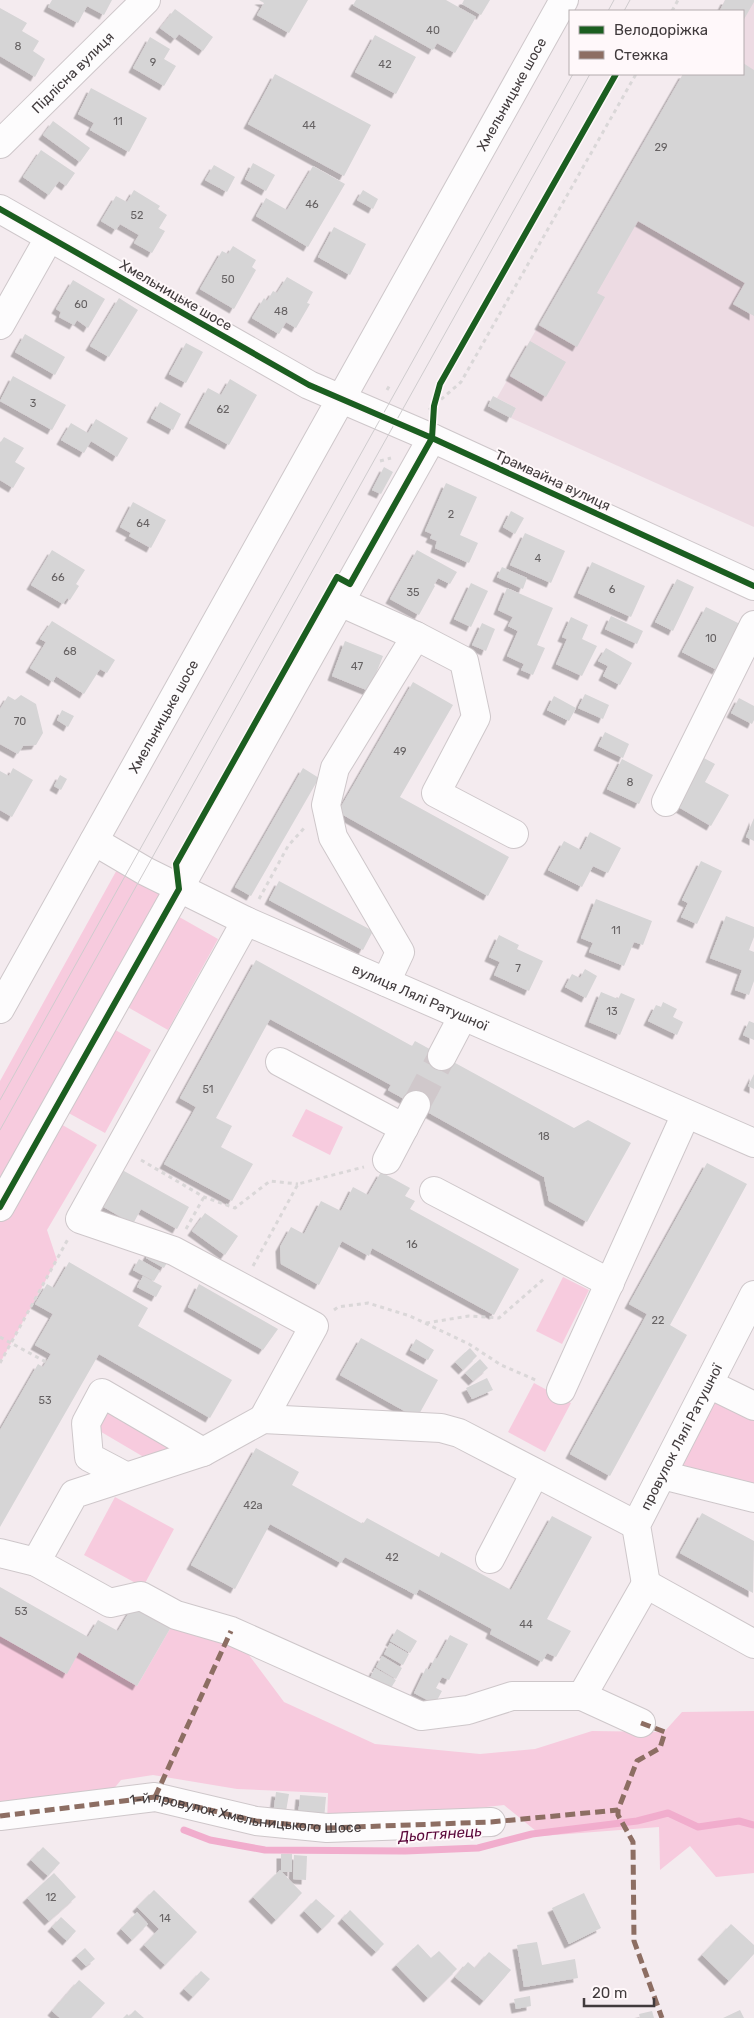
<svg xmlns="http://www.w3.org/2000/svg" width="754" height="2018" font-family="Rubik,sans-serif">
<defs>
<filter id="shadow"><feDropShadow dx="-4.5" dy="4.5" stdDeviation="0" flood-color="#0004"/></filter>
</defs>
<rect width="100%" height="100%" fill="#f4ebef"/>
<path fill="#eddbe3" d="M725,0H754V527L511,418L516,408L497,398L683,74H743V11H719Z"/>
<path fill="#f7cbde" d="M119,866L161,891L0,1177V1081Z
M174,914L218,939L168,1030L124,1005Z
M110,1027L151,1050L105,1133L63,1110Z
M306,1109L343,1127L330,1155L292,1136Z
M59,1123L97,1145L47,1230L57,1260L0,1363V1203Z
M563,1277L589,1290L562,1344L536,1331Z
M534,1383L571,1403L545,1452L508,1432Z
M102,1393L203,1452L159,1466L86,1423Z
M717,1398L754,1417V1488L680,1470Z
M115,1497L174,1529L143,1587L84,1555Z
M175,1620L231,1631L284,1702L375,1744L480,1754L535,1749L592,1731L664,1732L682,1712L754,1711V1873L716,1877L690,1846L660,1870L659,1827L542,1836L504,1805L327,1825L328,1793L237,1789L153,1775L121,1780L103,1802L0,1816V1636L66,1674L79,1652L137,1686Z"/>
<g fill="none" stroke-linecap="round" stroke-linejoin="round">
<path stroke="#f1adcd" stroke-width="7" d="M184,1830L210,1840L265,1850L405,1851L478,1848L532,1834L637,1821L668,1813L698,1827L739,1821L754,1825"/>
</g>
<path fill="#d6d5d6" filter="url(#shadow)" d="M52,0H112L104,15L87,6L78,23L48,7Z
M259,0H308L289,33L257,15L264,3Z
M356,0H446L476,17L455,53L437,43L433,50L353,5Z
M464,0H490L481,15L462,4Z
M725,0H754V2L743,21V11L720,10Z
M0,8L27,23L22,31L39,41L33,51L45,59L35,77L0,56Z
M175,9L213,37L203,51L179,34L175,39L160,28Z
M375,35L416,57L396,94L355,72Z
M150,37L170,49L164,59L176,66L164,86L133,68Z
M743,63L754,70V316L733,304L745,283L638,221L597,293L605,297L577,347L539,325L683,74H743Z
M275,74L371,125L344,176L248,124Z
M91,88L147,118L129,152L90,130L94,123L78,114Z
M53,121L90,148L80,162L43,135Z
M41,150L75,173L66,186L59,181L49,195L23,177Z
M253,163L275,175L266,191L245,179Z
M214,165L235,177L227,192L205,180Z
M313,166L345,184L308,247L256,216L266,198L287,210Z
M134,190L160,206L158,209L167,215L159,228L165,231L152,253L134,243L139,235L120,224L116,230L101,221L116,196L127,202Z
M363,190L378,199L373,209L357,200Z
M334,227L366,244L350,275L318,257Z
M233,246L256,260L252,267L256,270L234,309L200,289L222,251L228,254Z
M287,277L313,292L307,303L310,304L296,328L286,322L279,334L252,318L264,298L267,301L273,291L277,293Z
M73,280L105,299L88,328L77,320L74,325L59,317L61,312L56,309Z
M119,298L138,310L109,357L90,346Z
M25,334L65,357L55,375L15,352Z
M530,341L566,362L546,397L510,376Z
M186,343L203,352L186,383L169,374Z
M13,376L66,405L52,430L0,401Z
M230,379L257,395L229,445L189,423L208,388L221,395Z
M493,396L516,408L511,418L488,406Z
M160,402L181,414L173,430L151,418Z
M96,419L128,438L117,457L91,441L84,453L61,440L71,423L88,433Z
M4,437L24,448L15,462L25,468L13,488L0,480V443Z
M384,467L393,472L381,494L372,490Z
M446,483L477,497L460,535L478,543L469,563L435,548L437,541L430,538L432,534L425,531Z
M133,502L166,520L151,548L129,536L131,533L120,527Z
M511,511L524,518L515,534L503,527Z
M525,533L565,551L551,583L510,565Z
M52,550L85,570L76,584L79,586L70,600L67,598L63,604L31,585Z
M417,550L457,572L450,584L438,578L434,585L435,586L419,615L390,599Z
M592,562L645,586L631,617L578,593Z
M502,567L527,578L523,589L497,577Z
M677,579L694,587L673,631L655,622Z
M471,583L488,591L471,627L454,619Z
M507,588L553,608L537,645L545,648L533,675L521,670L524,664L507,656L518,631L508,626L513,617L498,610Z
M706,607L740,624L717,670L682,652Z
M611,616L643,631L637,644L605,629Z
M571,617L588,625L582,639L597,646L582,676L556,664L567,639L562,637Z
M52,621L115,660L107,673L100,669L84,694L56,676L53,682L30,668L46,642L40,639Z
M482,623L495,629L486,651L472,645Z
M345,641L383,656L369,691L332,676Z
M606,648L632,663L620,685L603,676L608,666L598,661Z
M413,682L453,705L400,797L509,857L488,896L338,812Z
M585,694L609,705L603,719L578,708Z
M21,695L36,704L43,733L36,745L23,746L18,754L0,744V709L8,696L15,700Z
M554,696L576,708L569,721L547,710Z
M739,698L754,706V720L752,724L731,713Z
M62,710L74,716L68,727L57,720Z
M605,732L629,744L623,758L598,746Z
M702,757L715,764L705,782L729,795L711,826L675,805Z
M622,759L653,775L639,804L607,789Z
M13,768L33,780L12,817L0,810V771L9,776Z
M303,768L319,778L251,896L235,887Z
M60,775L67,779L61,790L54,786Z
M754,818V841L746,837Z
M590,832L621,848L608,873L593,866L582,887L548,870L564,841L581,850Z
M701,861L722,871L697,924L681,917L688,903L682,900Z
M279,881L373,931L363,950L269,900Z
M596,899L652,921L643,945L634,942L624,966L589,952L593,943L581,938Z
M726,916L754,927V937L749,950L754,952V981L749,995L735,990L742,970L710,958Z
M499,935L519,945L517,949L543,961L529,991L494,975L500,962L489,957Z
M256,960L412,1046L415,1041L574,1128L588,1120L631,1143L587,1222L549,1201L544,1177L388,1090L391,1085L270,1019L216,1118L232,1126L221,1147L253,1164L232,1201L164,1164L196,1107L180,1098Z
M585,969L597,976L586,998L565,987L572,974L580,978Z
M601,992L618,999L621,993L635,999L620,1035L589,1022Z
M663,1002L677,1009L673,1017L683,1022L677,1035L648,1021L656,1005L661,1007Z
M749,1021L754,1023V1040L743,1035Z
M754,1074V1089L748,1086Z
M707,1163L747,1184L670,1325L687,1335L610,1476L570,1454L647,1314L629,1304Z
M115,1166L189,1207L177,1229L141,1209L133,1224L95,1202Z
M381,1172L410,1188L405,1196L415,1201L410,1209L519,1269L494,1315L372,1248L369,1256L342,1241L319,1285L281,1264L280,1247L291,1227L304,1234L321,1201L341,1211L353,1187L368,1195Z
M205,1213L238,1236L225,1255L192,1231Z
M151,1249L169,1259L164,1268L146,1258Z
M139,1259L160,1271L154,1281L133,1270Z
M69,1262L148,1308L138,1326L232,1380L210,1418L99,1354L0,1527V1430L38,1364L43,1367L51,1354L35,1345L53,1314L35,1304L47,1284L54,1288Z
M143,1276L162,1286L156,1297L137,1287Z
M199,1284L278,1329L263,1350L188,1307Z
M361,1338L438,1380L417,1418L340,1375Z
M416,1339L434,1350L428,1360L410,1350Z
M470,1348L477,1356L463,1370L455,1362Z
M480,1359L488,1368L473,1381L465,1373Z
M487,1378L493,1390L472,1399L466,1388Z
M256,1448L299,1472L292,1485L363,1524L367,1518L439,1557L441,1552L511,1590L552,1516L592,1537L547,1619L571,1631L556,1657L547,1653L542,1662L490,1634L492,1629L419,1589L416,1595L345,1557L341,1563L270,1524L235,1589L191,1565Z
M702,1513L754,1541L753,1593L680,1553Z
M0,1587L88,1637L98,1620L118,1631L137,1599L175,1620L137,1686L79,1652L67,1674L0,1636Z
M397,1629L417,1641L410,1653L390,1641Z
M450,1635L468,1644L449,1680L442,1677L436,1688L442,1691L435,1704L414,1693L426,1668L429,1670L435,1658L437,1659Z
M390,1643L409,1654L403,1665L384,1654Z
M382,1656L402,1668L396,1679L376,1667Z
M375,1668L396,1680L389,1691L369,1680Z
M276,1792L289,1794L285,1817L273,1815Z
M300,1795L326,1797L324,1819L298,1817Z
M43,1847L60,1863L48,1876L31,1860Z
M281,1854H292V1872H281Z
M294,1855L307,1856L306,1880L293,1879Z
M280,1870L302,1893L276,1920L253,1897Z
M54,1873L76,1897L49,1921L27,1898Z
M154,1890L197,1932L165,1965L144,1945L159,1929L137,1907Z
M584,1893L601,1928L569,1944L552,1908Z
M316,1899L335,1916L322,1929L304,1911Z
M350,1910L384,1944L376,1952L342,1919Z
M137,1912L148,1924L132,1940L121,1929Z
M61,1917L76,1931L67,1941L52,1927Z
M731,1924L754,1945V1954L729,1981L702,1955Z
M537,1942L542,1965L575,1959L578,1978L524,1987L517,1945Z
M418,1944L431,1958L439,1951L457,1969L428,1998L396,1965Z
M85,1948L95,1959L86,1966L76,1956Z
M489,1952L511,1970L484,2001L455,1977L468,1962L475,1968Z
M201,1971L210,1979L193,1997L184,1989Z
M79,1980L105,2003L91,2018H60L52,2011Z
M530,1996L531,2006L516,2009L514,1999Z
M135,2010L144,2018H123L127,2014L129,2016Z
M740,2010L744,2018H723Z
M652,2011L654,2018H640L639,2014Z"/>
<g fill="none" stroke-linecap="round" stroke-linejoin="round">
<path stroke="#d0c8cb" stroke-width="28" stroke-dasharray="28 14" stroke-linecap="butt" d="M416,1105L442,1056"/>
<g stroke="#cec7ca" stroke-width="30">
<g id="minor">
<path id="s1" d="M0,144L146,0"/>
<path d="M0,209L309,385L432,438L754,586"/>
<path d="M0,325L49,238"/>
<path d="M340,602L416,636L464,661L476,717L436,793L514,834"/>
<path d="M666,802L754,625"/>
<path id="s2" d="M94,841L145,871L246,921L754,1143"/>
<path d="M246,921L80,1219L174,1251L314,1326L263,1419"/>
<path d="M386,982L400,952L333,837L326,805L335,768L416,636"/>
<path d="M442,1056L463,1016"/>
<path d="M280,1062L404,1128"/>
<path d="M387,1160L416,1105"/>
<path d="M434,1191L610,1283"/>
<path d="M0,1207L432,438"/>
<path d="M709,1384L754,1406"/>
<path d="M561,1390L686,1114"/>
<path d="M662,1475L754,1498"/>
<path d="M125,1476L89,1457L86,1423L102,1393L203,1452"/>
<path d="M636,1525L459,1433L441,1428L263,1419L203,1452L74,1494L36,1562L110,1603L141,1596L176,1615L231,1631L421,1716L468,1710L512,1696H582L646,1584L754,1644"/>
<path d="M0,1553L36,1562"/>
<path d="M490,1559L535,1473"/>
<path id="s3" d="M646,1584L636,1525L754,1295"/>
<path d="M582,1696L641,1723"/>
<path d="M0,1816L155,1797L256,1821L327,1828L491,1822"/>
</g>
</g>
<g stroke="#cec7ca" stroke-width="30">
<g id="major">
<path id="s4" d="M0,1009L564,0"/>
</g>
</g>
<path stroke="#dad7d8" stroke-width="3" stroke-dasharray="4 4" stroke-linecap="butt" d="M672,11L678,0
M387,390L391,383
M429,410L461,382L636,74
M380,461L391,458
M259,899L288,846L305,827
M141,1160L204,1197L235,1208L270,1181L298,1184
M186,1229L204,1197
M253,1266L298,1184L364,1167
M334,1310L338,1307L368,1303L410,1316L469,1344L501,1365L538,1381
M426,1323L469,1316L499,1318L545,1278
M0,1337L46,1362
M0,1363L68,1239"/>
<use href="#minor" stroke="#fdfcfd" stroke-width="28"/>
<use href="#major" stroke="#fdfcfd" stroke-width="28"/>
<path stroke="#cfccce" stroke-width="1" d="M608,11L614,0
M624,11L630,0
M0,1100L573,74
M0,1130L590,74"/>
<g stroke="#8d6e63" stroke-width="5" stroke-dasharray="10 5" stroke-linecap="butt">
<path d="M641,1723L665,1732L660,1748L637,1761L618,1810V1815L633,1842L634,1941L662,2018"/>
<path d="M155,1797L231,1631"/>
<path id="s5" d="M0,1816L155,1797L256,1821L327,1828L491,1822L618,1810"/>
</g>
<g stroke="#fff8fa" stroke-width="9">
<path id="cycleway" d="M0,209L309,385L432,438L754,586
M0,1207L179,889L176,864L337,577L350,584L432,438L434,406L440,384L616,74"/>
</g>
<use href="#cycleway" stroke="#1b5e20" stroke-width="6"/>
</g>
<g text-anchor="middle" stroke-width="4" stroke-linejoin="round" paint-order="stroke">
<g font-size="11" fill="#666263">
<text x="433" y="34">40</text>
<text x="18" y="50">8</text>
<text x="153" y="66">9</text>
<text x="385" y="68">42</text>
<text x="118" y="125">11</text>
<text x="309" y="129">44</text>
<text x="661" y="151">29</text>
<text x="312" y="208">46</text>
<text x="137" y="219">52</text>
<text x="228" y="283">50</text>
<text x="81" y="308">60</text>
<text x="281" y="315">48</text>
<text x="33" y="407">3</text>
<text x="223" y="413">62</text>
<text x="451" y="518">2</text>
<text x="143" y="527">64</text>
<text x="538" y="562">4</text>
<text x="58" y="581">66</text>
<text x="612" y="593">6</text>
<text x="413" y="596">35</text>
<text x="711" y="642">10</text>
<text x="70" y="655">68</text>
<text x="357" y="670">47</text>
<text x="20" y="725">70</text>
<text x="400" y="755">49</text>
<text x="630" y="786">8</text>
<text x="616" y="934">11</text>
<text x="518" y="972">7</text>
<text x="612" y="1015">13</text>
<text x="208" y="1093">51</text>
<text x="544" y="1140">18</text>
<text x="412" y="1248">16</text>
<text x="658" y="1324">22</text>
<text x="45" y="1404">53</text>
<text x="253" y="1509">42а</text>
<text x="392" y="1561">42</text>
<text x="21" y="1615">53</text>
<text x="526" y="1628">44</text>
<text x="51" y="1901">12</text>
<text x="165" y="1922">14</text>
</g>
<g font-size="14" fill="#413b3d" stroke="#fff8fa">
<text dy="5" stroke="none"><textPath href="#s1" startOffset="102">Підлісна вулиця</textPath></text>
<text dy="5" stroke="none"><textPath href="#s4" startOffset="1048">Хмельницьке шосе</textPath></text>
<text transform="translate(176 295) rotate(30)" y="5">Хмельницьке шосе</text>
<text transform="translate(553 480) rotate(25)" y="5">Трамвайна вулиця</text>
<text dy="5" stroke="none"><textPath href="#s4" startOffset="335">Хмельницьке шосе</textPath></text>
<text dy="5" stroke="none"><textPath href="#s2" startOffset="362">вулиця Лялі Ратушної</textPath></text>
<text dy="5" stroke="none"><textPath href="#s3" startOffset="159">провулок Лялі Ратушної</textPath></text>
<text dy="5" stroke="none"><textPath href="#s5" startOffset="248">1-й провулок Хмельницького Шосе</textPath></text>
</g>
<g font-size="15" font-style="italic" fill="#5a0639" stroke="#fff8fa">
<text transform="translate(440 1834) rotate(-4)" y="5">Дьогтянець</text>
</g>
</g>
<rect x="569" y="10" width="175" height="65" fill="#fff8fa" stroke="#b3acae"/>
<rect x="579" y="26" width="25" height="8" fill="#1b5e20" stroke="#b3acae"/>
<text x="614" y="35" font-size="15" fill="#413b3d">Велодоріжка</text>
<rect x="579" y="51" width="25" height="8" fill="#8d6e63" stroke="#b3acae"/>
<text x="614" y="60" font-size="15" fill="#413b3d">Стежка</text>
<path d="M584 1998v8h70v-8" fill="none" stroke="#413b3d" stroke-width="2.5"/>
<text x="592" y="1998" font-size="15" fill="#413b3d" stroke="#fff8fa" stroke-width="4" paint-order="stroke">20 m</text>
</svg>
